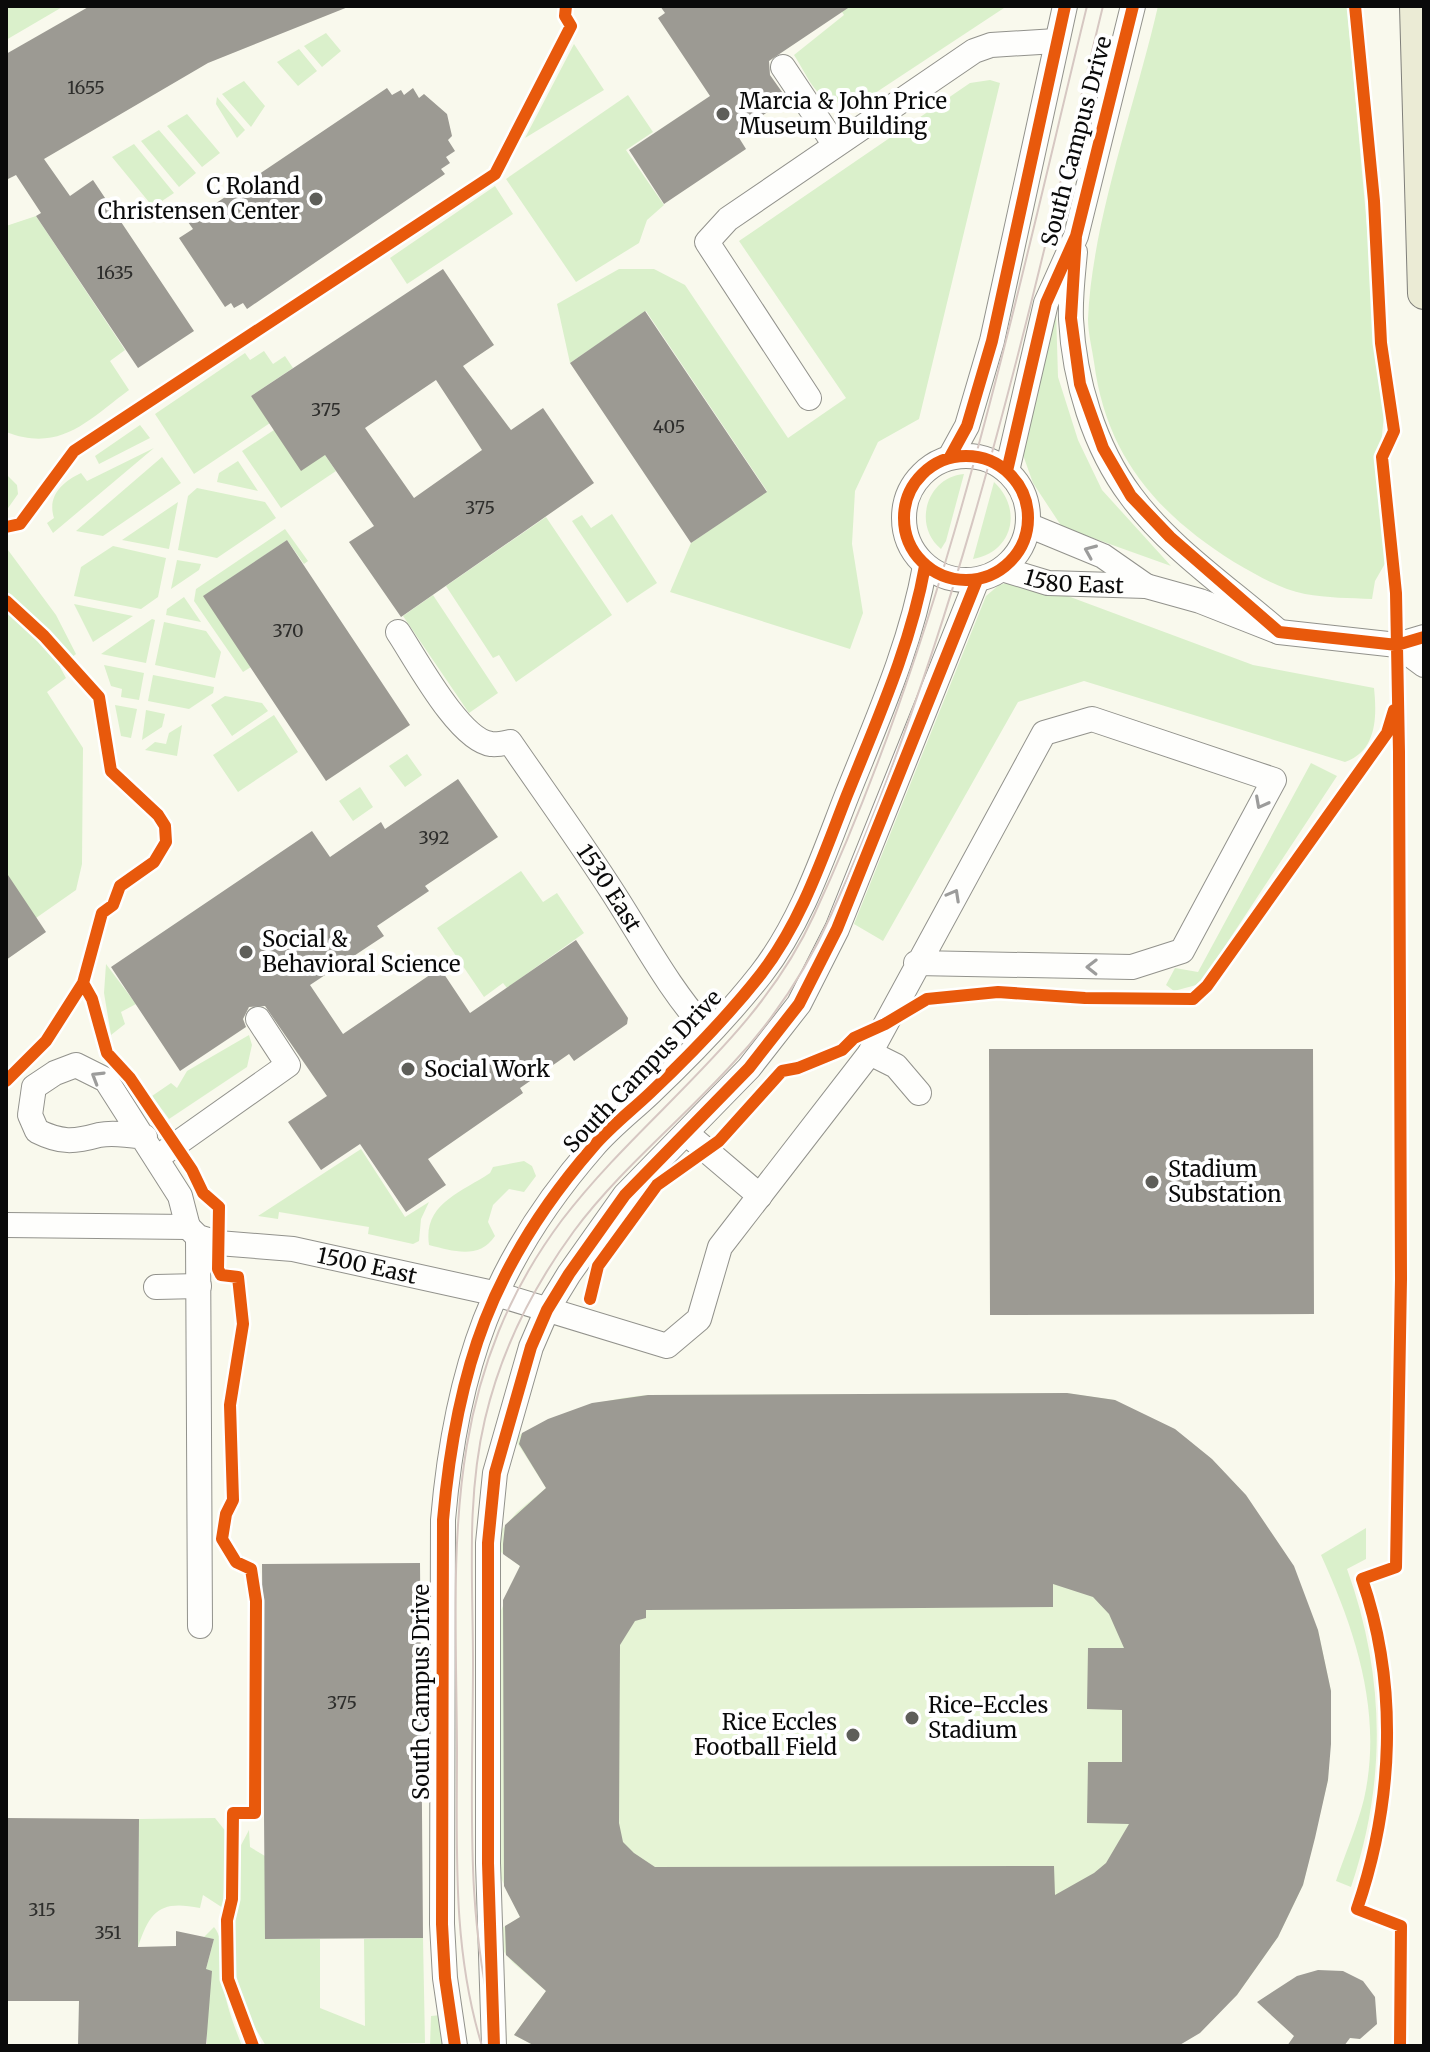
<svg xmlns="http://www.w3.org/2000/svg" width="1430" height="2052" font-family="Merriweather,serif">
<rect width="100%" height="100%" fill="#f9f9ed"/>
<path fill="#daf0cb" d="M6,6H64L6,40Z
M838,6H1007L860,103C815,104 816,90 794,55L844,15Z
M1158,6H1347L1384,415L1377,485L1387,560L1375,581L1372,599C1350,598 1327,598 1305,594C1279,589 1257,575 1234,562C1156,513 1106,455 1094,362C1092,348 1088,333 1088,319C1092,221 1136,103 1158,6Z
M326,33L341,51L322,67L304,46Z
M574,44L604,90L525,138Z
M299,49L317,71L298,86L277,62Z
M990,80L1000,83L919,419L878,442L855,491L852,544L863,613L850,649L670,592L691,543L767,491L646,311L570,363L557,304L619,269H654L685,285L788,438L846,398L739,241L970,83Z
M244,81L265,106L251,127L222,94Z
M628,95L653,132L626,150L664,205L647,220L639,243L576,282L506,179Z
M217,97L245,130L237,138L216,104Z
M187,114L220,153L202,167L167,126Z
M159,130L196,173L179,187L141,141Z
M134,144L174,193L153,207L112,157Z
M495,186L513,214L407,284L390,258Z
M36,216L125,350L110,361L129,390C88,420 61,453 6,432V226Z
M1056,310L1058,377L1078,440L1102,490L1171,566L1062,527L1033,483L1023,455Z
M264,351L273,364L285,356L293,368L251,396L270,423L194,474L155,414L245,353L250,360Z
M140,425L150,438L99,464L95,456Z
M274,430L325,455L336,471L281,508L242,451Z
M154,448L53,533L47,523L54,518C47,496 62,482 81,473L87,481Z
M162,457L181,483L103,536L76,531Z
M238,461L258,491L217,482L219,473Z
M6,474L17,485L18,494L6,511Z
M964,474L946,541L941,549C912,525 927,477 964,474Z
M994,482C1023,509 1013,552 973,559Z
M197,488L265,502L276,518L217,558L178,550L188,496Z
M178,502L169,549L122,540Z
M612,514L657,583L627,603L572,521L582,515L591,528Z
M546,517L612,615L516,682L499,655L493,658L446,586Z
M285,529L308,561L304,564L287,540L204,596L251,667L243,672L194,601L196,589Z
M113,546L166,558L158,597L141,609L74,596L81,567Z
M8,550L56,615L76,654L60,667L66,678L47,692L83,748L82,864L76,890L36,918L6,873Z
M177,560L201,564L199,570L171,589Z
M1022,579L1253,665L1374,688C1377,717 1377,751 1345,762L1084,681L1018,702L883,941L854,924L986,596L999,585Z
M433,595L498,693L469,713L403,616Z
M184,597L201,622L166,615L167,609Z
M74,604L133,616L93,642Z
M152,619L155,620L146,663L101,654Z
M164,622L206,631L221,652L215,678L155,665Z
M104,665L144,673L139,700L121,697L122,689L111,686Z
M153,675L214,687L213,693L189,709L148,701Z
M225,696L262,703L268,711L232,736L211,705Z
M115,705L137,709L131,738L121,736Z
M146,710L165,714L162,727L142,740Z
M274,715L298,752L238,792L213,755Z
M182,725L177,756L145,750L155,742L166,744L169,733Z
M407,754L422,775L405,787L389,766Z
M1311,763L1337,776L1200,984L1174,991L1166,985L1175,968L1198,972Z
M360,787L373,807L353,821L339,801Z
M521,871L543,902L557,893L584,933L507,988L503,983L484,997L437,928Z
M106,964L136,1004L121,1012L125,1024L111,1035L104,993Z
M249,1035L252,1045L247,1067L169,1119L152,1096L171,1083L177,1088L187,1071Z
M361,1149L405,1217L429,1202L421,1219L419,1241L413,1244L368,1234L369,1227L279,1212L278,1219L258,1216Z
M524,1161L532,1166L536,1176L524,1192L509,1189L493,1205L488,1222L495,1236C479,1260 453,1251 429,1245C423,1204 460,1193 490,1173L493,1167Z
M1366,1528V1559L1347,1569C1385,1674 1387,1781 1351,1887L1336,1881C1345,1854 1357,1827 1364,1799C1383,1714 1356,1632 1321,1555Z
M215,1818L227,1833L223,1908L203,1895L200,1908C161,1900 150,1910 138,1947L139,1819Z
M249,1830L250,1847L265,1856L266,1939H320V2008L365,2026L364,1939L423,1938L425,2043L266,2046L248,2016L236,1976L233,1940L240,1847Z
M214,1927C225,1940 219,1960 222,1977C225,2002 233,2023 242,2046H207L206,1969L214,1939L204,1937Z
M442,2015L448,2046H430L431,2016Z"/>
<path fill="#e6f4d5" d="M1066,1393L1115,1400L1318,1630L1331,1691L1328,1780L1303,1885L1278,1937L1237,1995L1178,2046H535L514,2035L546,1991L512,1962L491,1935L520,1917L500,1876L497,1620L520,1566L490,1544L517,1512L546,1488L514,1438C558,1413 599,1399 648,1395Z"/>
<path fill="#9c9a93" fill-rule="evenodd" d="M90,6L348,7L208,63L44,159L70,196L93,180L194,331L138,368L36,216L41,213L16,175L6,180V54Z
M660,6H851L769,61L770,75L787,99L736,133L746,149L664,204L629,150L710,96L658,18L665,13Z
M387,88L392,95L401,90L404,95L413,88L419,98L424,94L447,114L452,136L448,140L455,151L446,157L450,163L441,169L445,174L247,309L243,303L234,308L231,303L225,307L179,238L193,229L188,222Z
M443,269L494,345L463,366L511,430L543,408L594,483L401,617L349,542L374,526L325,455L301,471L251,396ZM436,380L482,450L414,498L365,428Z
M645,311L767,492L691,543L570,363Z
M287,540L410,725L326,781L203,596Z
M458,779L498,837L425,886L429,891L377,926L384,936L310,985L343,1034L440,968L470,1013L576,940L628,1018L627,1024L574,1061L569,1054L520,1088L523,1093L428,1159L446,1185L406,1212L360,1144L321,1170L288,1122L327,1096L265,1006L249,1007L243,1019L246,1027L180,1071L111,967L312,831L330,857L381,822L385,829Z
M6,872L46,932L6,960Z
M989,1049H1313L1314,1314L990,1315Z
M1067,1393L1115,1400L1175,1429L1212,1459L1246,1495L1294,1566L1318,1630L1331,1691V1744L1328,1780L1315,1838L1303,1885L1278,1937L1237,1995L1200,2033L1178,2046H535L514,2035L546,1991L506,1955L505,1926L520,1917L504,1886L503,1600L520,1566L503,1554V1544L505,1525L546,1488L519,1444L522,1433L548,1419L592,1403L648,1395ZM1053,1584L1093,1597L1109,1614L1124,1648H1088L1087,1709L1122,1710V1762H1088L1087,1823L1129,1824L1106,1863L1094,1873L1055,1895L1054,1866L655,1867L634,1853L623,1842L619,1823L620,1645L635,1621L646,1618V1610L1053,1607Z
M420,1563L423,1938L265,1939L262,1564Z
M6,1818L139,1819L138,1947L176,1946V1931L214,1939L206,1969L212,1971L206,2046H78L79,2001H6Z
M1318,1970L1343,1971L1363,1981L1375,1997L1377,2024L1360,2039L1350,2038L1344,2046H1287L1294,2036L1257,2002L1297,1976Z"/>
<g fill="none" stroke-linecap="round" stroke-linejoin="round">
<g stroke="#92928c" stroke-width="26">
<g id="minor">
<path d="M783,67L835,145"/>
<path d="M1075,252C1073,274 1070,297 1071,319C1074,379 1094,447 1131,496C1169,548 1230,589 1279,632"/>
<path d="M809,398L707,242L728,219L974,51L991,45L1056,41"/>
<circle cx="966" cy="518" r="62"/>
<path d="M950,457L967,426L992,341L1065,6"/>
<path d="M1007,471L1046,303L1076,236L1133,6"/>
<path d="M1028,525L1103,556L1146,586"/>
<path id="s1" d="M1002,569L1048,583L1146,586L1200,601L1279,632L1397,645L1424,637"/>
<path id="s2" d="M398,632C416,659 459,740 491,744C497,745 505,743 510,742C543,790 577,837 608,885C641,935 668,989 709,1033"/>
<path d="M1397,645L1424,665"/>
<path d="M870,1053L896,1066L919,1093"/>
<path d="M686,1133L760,1196"/>
<path d="M145,1137C131,1135 113,1132 99,1135C74,1142 61,1143 37,1131L30,1115L34,1087L55,1073L76,1065L106,1080L180,1196L188,1227"/>
<path d="M158,1157L288,1065L258,1019"/>
<path d="M6,1225L188,1227"/>
<path id="s3" d="M188,1227L198,1237L218,1243L293,1249L493,1293L667,1346L699,1319L720,1247L870,1053L1044,733L1092,719L1274,780L1182,951L1132,967L916,963"/>
<path d="M198,1237L200,1626"/>
<path d="M156,1287L199,1286"/>
<path d="M455,2046L445,1978L442,1924L443,1520C456,1369 492,1263 593,1147C610,1127 631,1111 650,1093C689,1056 728,1016 761,974C802,921 823,856 847,795C877,720 911,645 925,566"/>
<path d="M494,2046L488,1863V1543L495,1473L531,1347L547,1310L569,1274L625,1195L749,1068L799,1004L837,929L977,580"/>
</g>
</g>
<g stroke="#7f7f7a" stroke-width="34">
<path id="major" d="M1416,6L1424,293"/>
</g>
<use href="#minor" stroke="#fefefc" stroke-width="24"/>
<use href="#major" stroke="#ebebd5" stroke-width="32"/>
<path stroke="#d6c7c2" stroke-width="2" d="M482,2046C452,1949 457,1850 457,1750C456,1556 438,1386 562,1220C643,1114 757,1040 814,915C948,626 1012,313 1087,6
M499,2046C463,1921 473,1791 473,1662C473,1581 466,1499 485,1419C501,1351 533,1287 574,1231C620,1169 682,1120 734,1062C774,1019 807,969 831,915C962,625 1028,314 1103,6"/>
<g stroke="#fff" stroke-width="17">
<path id="cycleway" d="M1355,6L1374,201L1381,343L1394,431L1382,457L1396,593L1399,752L1401,1279L1396,1567L1362,1579C1399,1686 1393,1804 1357,1909L1401,1926L1400,2046
M1076,236L1071,318L1080,384L1103,448L1131,496L1170,537L1279,632L1397,645L1424,637
M904 518a62 62 0 1 1 124 0a62 62 0 1 1-124 0Z
M950,457L967,426L992,341L1065,6
M1007,471L1046,303L1076,236L1133,6
M6,527L20,524L74,451L495,174L571,26L565,16L566,6
M6,601L44,636L99,697L111,771L158,815L165,826L166,842L154,862L120,886L113,905L102,913L83,983L46,1041L6,1081
M83,983L92,999L107,1053L130,1078L192,1170L203,1193L219,1207L218,1269L221,1275L238,1277L243,1324L230,1405L233,1500L226,1514L222,1539L236,1562L251,1569L256,1601L255,1813H233L232,1899L227,1920L228,1979L253,2046
M590,1299L598,1266L657,1185L719,1141L782,1071L798,1068L842,1050L854,1038L885,1024L927,999L998,992L1085,998L1193,999L1207,986L1387,733L1394,710
M455,2046L445,1978L442,1924L443,1520C456,1369 492,1263 593,1147C610,1127 631,1111 650,1093C689,1056 728,1016 761,974C802,921 823,856 847,795C877,720 911,645 925,566
M494,2046L488,1863V1543L495,1473L531,1347L547,1310L569,1274L625,1195L749,1068L799,1004L837,929L977,580"/>
</g>
<use href="#cycleway" stroke="#e8590c" stroke-width="12"/>
</g>
<defs><path id="oneway-chevron" d="M-2-3.5L2.5 0L-2 3.5" fill="none" stroke-width="1.6" stroke-linecap="round" stroke-linejoin="round" transform="scale(2)"/></defs>
<g stroke="#9c9c9b">
<use href="#oneway-chevron" transform="translate(1090 551) rotate(-157)"/>
<use href="#oneway-chevron" transform="translate(1261 803) rotate(118)"/>
<use href="#oneway-chevron" transform="translate(954 895) rotate(-61)"/>
<use href="#oneway-chevron" transform="translate(1092 967) rotate(-179)"/>
<use href="#oneway-chevron" transform="translate(97 1077) rotate(-149)"/>
</g>
<g fill="#5e5e59" stroke="#fff" stroke-width="3">
<circle cx="723" cy="114" r="8"/>
<circle cx="316" cy="199" r="8"/>
<circle cx="246" cy="952" r="8"/>
<circle cx="408" cy="1069" r="8"/>
<circle cx="1152" cy="1182" r="8"/>
<circle cx="912" cy="1718" r="8"/>
<circle cx="853" cy="1735" r="8"/>
</g>
<g text-anchor="middle" stroke-width="8" stroke-linejoin="round" paint-order="stroke">
<g font-size="18" fill="#2e2e2c">
<text x="86" y="94">1655</text>
<text x="115" y="279">1635</text>
<text x="326" y="416">375</text>
<text x="669" y="433">405</text>
<text x="480" y="514">375</text>
<text x="288" y="637">370</text>
<text x="434" y="844">392</text>
<text x="342" y="1709">375</text>
<text x="42" y="1916">315</text>
<text x="108" y="1939">351</text>
</g>
<g font-size="22" fill="#0a0a0a" stroke="#fff" text-anchor="start">
<text x="739" y="109">Marcia &amp; John Price<tspan x="739" dy="25">Museum Building</tspan></text>
<text x="300" y="194" text-anchor="end">C Roland<tspan x="300" dy="25">Christensen Center</tspan></text>
<text x="262" y="947">Social &amp;<tspan x="262" dy="25">Behavioral Science</tspan></text>
<text x="424" y="1077">Social Work</text>
<text x="1168" y="1177">Stadium<tspan x="1168" dy="25">Substation</tspan></text>
<text x="928" y="1713">Rice-Eccles<tspan x="928" dy="25">Stadium</tspan></text>
<text x="837" y="1730" text-anchor="end">Rice Eccles<tspan x="837" dy="25">Football Field</tspan></text>
</g>
<g font-size="22" fill="#0a0a0a" stroke="#fff">
<text transform="translate(1076 141) rotate(-75)" y="8">South Campus Drive</text>
<text dy="8" stroke="none"><textPath href="#s1" startOffset="74">1580 East</textPath></text>
<text dy="8" stroke="none"><textPath href="#s2" startOffset="344">1530 East</textPath></text>
<text transform="translate(642 1071) rotate(-46)" y="8">South Campus Drive</text>
<text dy="8" stroke="none"><textPath href="#s3" startOffset="186">1500 East</textPath></text>
<text transform="translate(421 1692) rotate(-90)" y="8">South Campus Drive</text>
</g>
</g>
<rect width="1430" height="2052" fill="none" stroke="#0a0a0a" stroke-width="16"/>
</svg>
